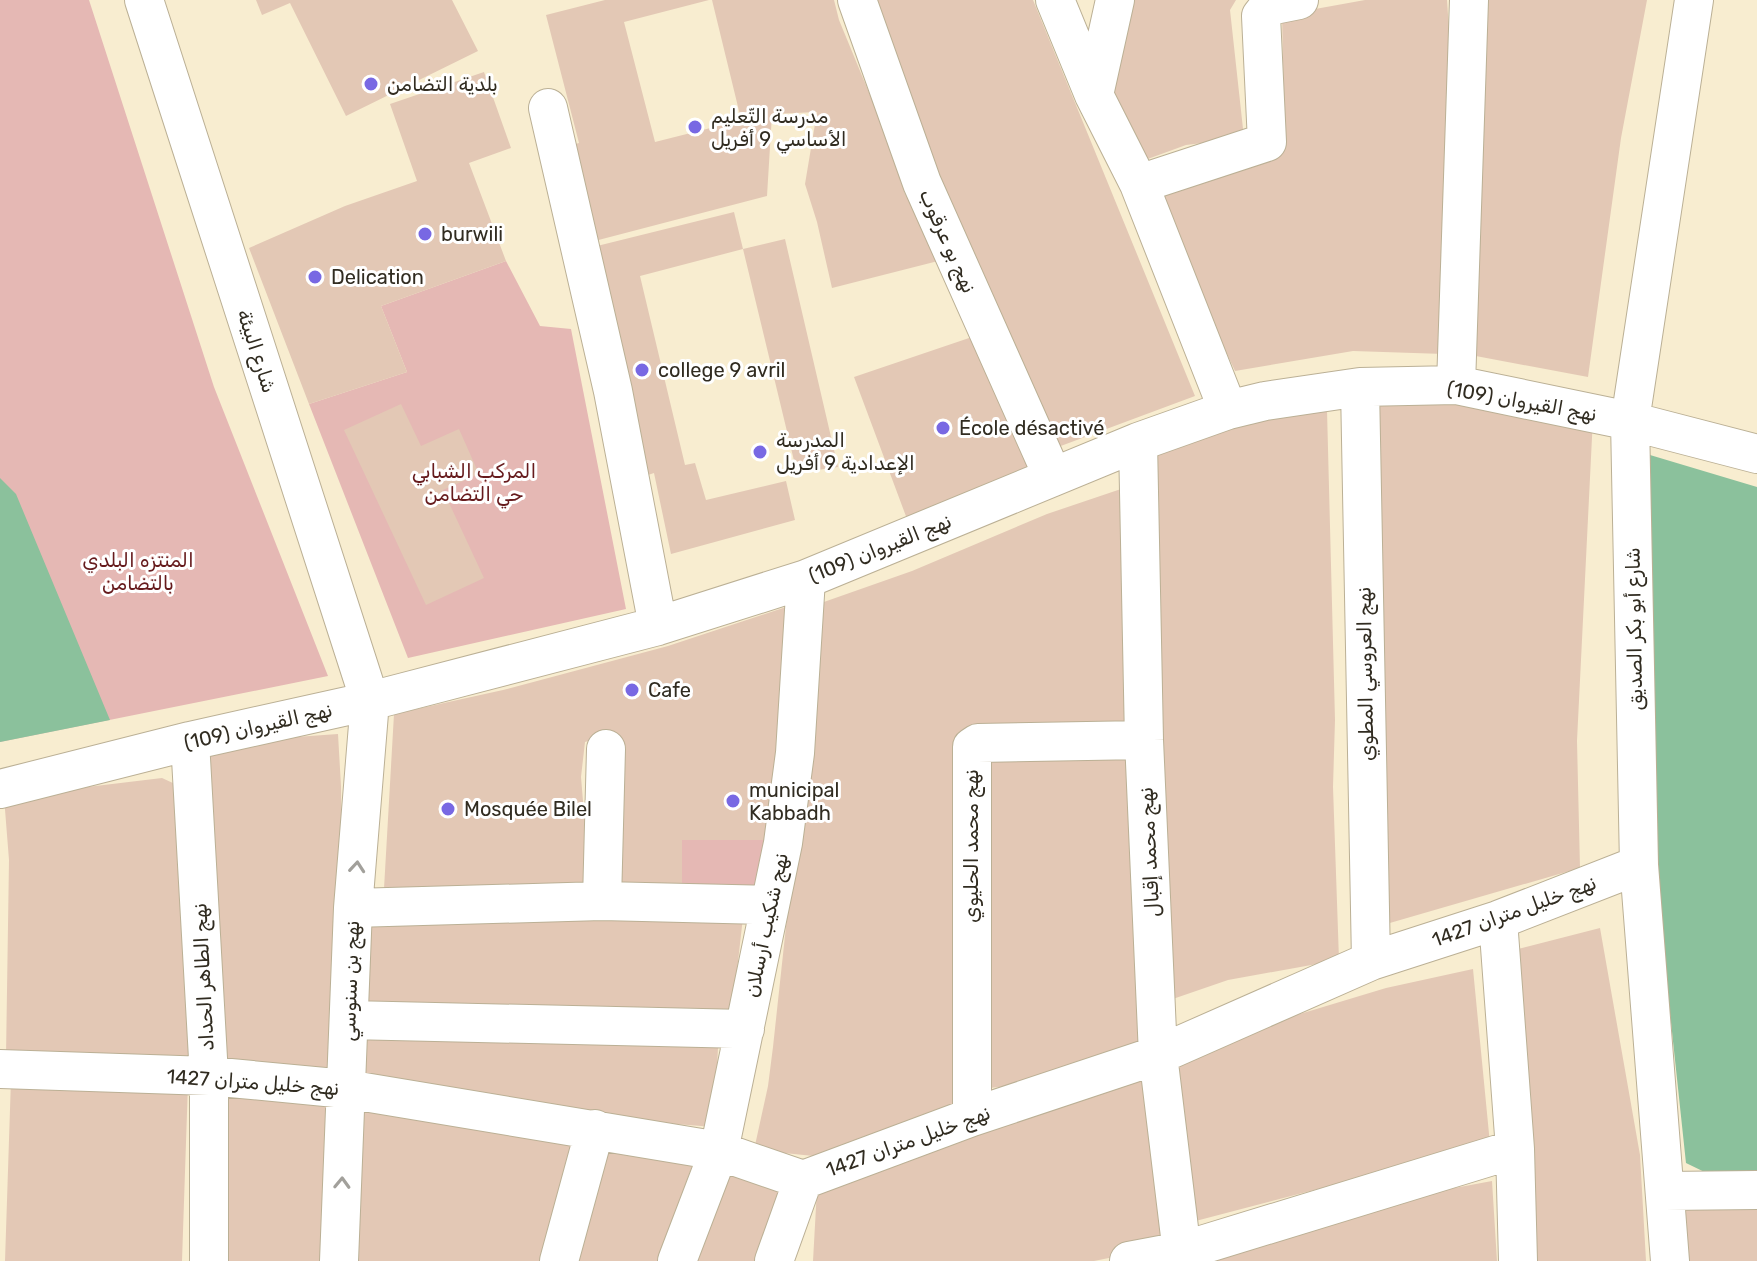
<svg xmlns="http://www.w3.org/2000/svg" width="1757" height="1261" font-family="Rubik,'Noto Sans Arabic',sans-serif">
<rect width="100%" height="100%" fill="#f8edd0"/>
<path fill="#e5b8b4" d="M0,0H89L214,387L328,676L0,742Z
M506,261L540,326L571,329L626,609L408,658L309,404L407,372L381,306Z
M682,840H779L767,894L682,893Z"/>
<path fill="#8bc19c" d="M1650,455L1757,487V1179L1721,1180L1686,1163L1654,863Z
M0,478L16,494L110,720L0,742Z"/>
<path fill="#e3c8b5" d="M256,0H452L478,51L346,116L290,3L262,15Z
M605,0H709L624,22L655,142L766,114L740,115L712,0H834L839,20L884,129L905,194L942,260L832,288L817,222L805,184L817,112L772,114L767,196L587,243L562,148L579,143L546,15Z
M877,0H1033L1195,396L1050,450L938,179Z
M1122,0H1236L1230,10L1244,138L1186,145L1134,164L1106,96Z
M1365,0H1447L1452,74L1444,354L1353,351L1235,371L1186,266L1156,187L1285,150L1282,15Z
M1474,0H1647L1621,138L1588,377L1460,353Z
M484,72L511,148L469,163L506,261L381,306L407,372L309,404L249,248L345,206L417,181L390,104Z
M734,212L743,249L785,239L838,467L797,473L743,249L640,276L685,465L695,463L706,500L786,481L795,520L671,554L654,473L645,476L593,247Z
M972,337L1035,479L910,527L854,377Z
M1369,392L1593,417L1577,741L1580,868L1376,927Z
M401,404L421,446L459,429L479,474L443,490L484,578L426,605L344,430Z
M1327,410L1335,720L1333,787L1339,960L1228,980L1167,1001L1145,449L1245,417Z
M1121,489L1136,734L957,733L962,735L957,1118L843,1159L754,1150L768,1086L773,1047L821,603L912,571L1047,514Z
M792,605L779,840H682V893L619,894L611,734L585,742L581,777L591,898L383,906L394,714L503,690L668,646Z
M338,734L341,786L342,912L337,1078L210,1072L197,744Z
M977,751L1137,752L1153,1052L1084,1077L990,1088Z
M162,778L175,784L190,1056H6L9,860L4,797Z
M356,913L743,917L732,1015L358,1003Z
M1600,928L1640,1155L1646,1261H1529L1506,952Z
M1473,969L1490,1144L1188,1223L1178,1056L1280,1020L1386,988Z
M355,1025L718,1048L714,1127L559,1115L348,1088Z
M1141,1076L1173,1245L1094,1261H813L817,1189Z
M11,1079L188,1083L182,1261H5Z
M222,1093L341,1096L336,1261H217Z
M359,1096L578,1132L547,1261H356Z
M601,1137L692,1166L658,1261H566Z
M726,1162L795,1187L768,1261H688Z
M1492,1181L1497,1261H1198L1401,1198Z
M1757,1203V1261H1682L1676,1207Z"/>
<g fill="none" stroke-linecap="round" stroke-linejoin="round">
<g stroke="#bbb095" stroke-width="40">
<path id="street" d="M144,0L370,701L353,908L339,1261
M857,0L922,183L1053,477
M1055,0L1094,95L1139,184L1228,410
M1094,95L1115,0
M548,108L613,391L658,626
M1139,184L1267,142L1261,16L1269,6L1299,0
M1456,385L1469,0
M1360,387L1371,961
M1138,442L1144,740L1158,1055L1183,1261
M190,741L209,1076V1261
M0,789L190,741L370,701L658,626L806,579L1138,442L1228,410L1265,401L1360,387L1456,385L1630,421L1757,454
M602,901L606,749
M353,908L602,901L769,905
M1498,920L1515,1149L1518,1261
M349,1020L745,1029
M0,1069L209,1076L346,1089L719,1151L803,1180L972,1117L1158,1055L1371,961L1498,920L1639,865
M972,1117V747L978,743L1144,740
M1665,1191L1757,1190
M559,1261L595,1129
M677,1261L719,1151L783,843L795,753L806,579
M774,1261L803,1180
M1129,1261L1182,1251L1515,1149
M1670,1261L1639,865L1630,421L1694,0"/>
</g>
<use href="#street" stroke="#fff" stroke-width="38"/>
</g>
<defs><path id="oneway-chevron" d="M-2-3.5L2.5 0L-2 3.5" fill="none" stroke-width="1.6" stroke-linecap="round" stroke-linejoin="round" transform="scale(2)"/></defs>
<g stroke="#a2a09b">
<use href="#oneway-chevron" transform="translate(357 867) rotate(-85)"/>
<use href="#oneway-chevron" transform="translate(342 1183) rotate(-88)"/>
</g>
<g fill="#7868e3" stroke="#fff" stroke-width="3">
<circle cx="371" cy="84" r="8"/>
<circle cx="695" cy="127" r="8"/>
<circle cx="425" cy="234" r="8"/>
<circle cx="315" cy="277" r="8"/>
<circle cx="642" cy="370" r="8"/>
<circle cx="943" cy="428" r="8"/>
<circle cx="760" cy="452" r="8"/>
<circle cx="632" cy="690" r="8"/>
<circle cx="733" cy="801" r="8"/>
<circle cx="448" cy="809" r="8"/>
</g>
<g text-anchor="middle" stroke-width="6" stroke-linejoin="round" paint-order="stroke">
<g font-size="20" fill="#312c21" stroke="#fff" text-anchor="start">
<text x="387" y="91">بلدية التضامن</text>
<text x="711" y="123">مدرسة التّعليم<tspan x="711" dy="23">الأساسي 9 أفريل</tspan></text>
<text x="441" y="241">burwili</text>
<text x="331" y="284">Delication</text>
<text x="658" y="377">college 9 avril</text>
<text x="959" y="435">École désactivé</text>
<text x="776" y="447">المدرسة<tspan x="776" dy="23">الإعدادية 9 أفريل</tspan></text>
<text x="648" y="697">Cafe</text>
<text x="749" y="797">municipal<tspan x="749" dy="23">Kabbadh</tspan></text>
<text x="464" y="816">Mosquée Bilel</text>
</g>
<g font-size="20" fill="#312c21" stroke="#fff">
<text transform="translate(948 241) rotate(66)" y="7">نهج بو عرقوب</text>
<text transform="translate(257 351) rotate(72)" y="7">شارع البيئة</text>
<text transform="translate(1522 401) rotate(10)" y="7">نهج القيروان (109)</text>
<text transform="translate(880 548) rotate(-22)" y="7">نهج القيروان (109)</text>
<text transform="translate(1634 629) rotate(-91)" y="7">شارع أبو بكر الصديق</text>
<text transform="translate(1365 674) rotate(-91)" y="7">نهج العروسي المطوي</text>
<text transform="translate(258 726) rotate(-13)" y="7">نهج القيروان (109)</text>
<text transform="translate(971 846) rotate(-90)" y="7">نهج محمد الحليوي</text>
<text transform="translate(1149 852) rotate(-93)" y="7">نهج محمد إقبال</text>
<text transform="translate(1514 911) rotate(-20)" y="7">نهج خليل متران 1427</text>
<text transform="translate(766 925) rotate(-78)" y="7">نهج شكيب أرسلان</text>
<text transform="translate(203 977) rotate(-93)" y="7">نهج الطاهر الحداد</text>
<text transform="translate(350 981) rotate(-88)" y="7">نهج بن سنوسي</text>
<text transform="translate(253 1082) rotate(4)" y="7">نهج خليل متران 1427</text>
<text transform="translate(908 1141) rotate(-20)" y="7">نهج خليل متران 1427</text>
</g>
<g font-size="20" fill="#661b1d" stroke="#fff">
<text x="474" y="478">المركب الشبابي<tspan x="474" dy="23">حي التضامن</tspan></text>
<text x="138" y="567">المنتزه البلدي<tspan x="138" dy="23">بالتضامن</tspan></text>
</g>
</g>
</svg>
